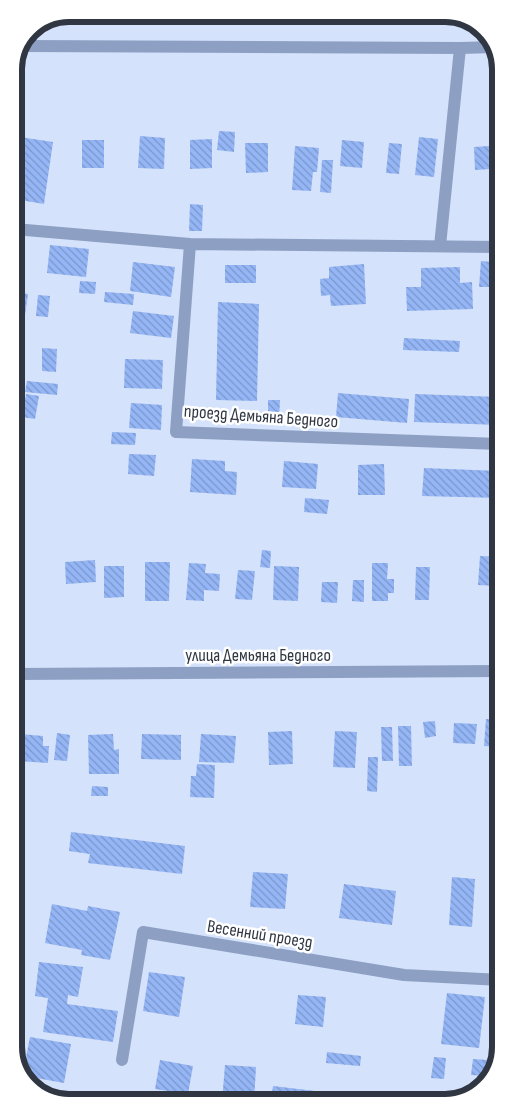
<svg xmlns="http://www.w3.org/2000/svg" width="515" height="1116" font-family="'Sofia Sans Condensed',sans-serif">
<defs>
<pattern id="building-back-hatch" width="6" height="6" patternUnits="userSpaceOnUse" patternTransform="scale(1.25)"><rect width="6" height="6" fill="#95b6f6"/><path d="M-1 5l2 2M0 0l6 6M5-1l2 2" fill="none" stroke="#7a95c9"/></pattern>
</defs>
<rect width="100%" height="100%" fill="#d4e2fb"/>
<path fill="url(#building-back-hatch)" d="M219,131L235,132L234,152L217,150Z
M140,136L165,138L164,169L138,168Z
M20,137L53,142L44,204L14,199V177Z
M419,137L438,139L434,177L415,175Z
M212,139V168L190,169V140Z
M82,140H104V168H82Z
M342,140L364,142L362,168L340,166Z
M245,143H268V172L246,173Z
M389,143L402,144L399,174L386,173Z
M295,146L319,148L317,172H313L311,191L292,190Z
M489,146L490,169L475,170L474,147Z
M322,160H333L331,193L320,192Z
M190,204L203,205L202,231H189Z
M50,245L89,249L86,277L47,273Z
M481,261L492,262L490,287H479Z
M133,262L175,267L171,297L130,291Z
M364,264L366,304L331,306L330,295L321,296L320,279L329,278V267Z
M225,265H256V283H225Z
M460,267V283L472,282L473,309L407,311L406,287H421V268Z
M80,281L96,282L95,294L79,293Z
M15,292L28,294L25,315L15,314Z
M105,292L134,294L133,305L104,302Z
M38,295L50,296L48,317L36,316Z
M218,302L259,304L257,401L216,400Z
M133,311L174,316L171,338L130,333Z
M404,338L460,341L459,352L403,350Z
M15,343L24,345L18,378L15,377Z
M42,348L57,349L56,372L42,371Z
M125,359L163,360L162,389L124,388Z
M27,381L58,384L57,395L25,392Z
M338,393L409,399L407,423L336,417Z
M26,394L39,396L35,419L22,417Z
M415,394L499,397V425L414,422Z
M268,400H280L279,420H268Z
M131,403L162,405L161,430L129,428Z
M112,432L136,433L135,445L111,444Z
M129,454L156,455L154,476L128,474Z
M192,459L225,461V471L237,472L236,495L190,492Z
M284,461L318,464L316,489L282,487Z
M384,464L385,495H358V465Z
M424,468L499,471L500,498L422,496Z
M305,498L329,500L327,514L304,512Z
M262,550L271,551L270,568L260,567Z
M480,556L500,557L498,586L478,585Z
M95,560L96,582L66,584L65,562Z
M145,562H170L169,601H145Z
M189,563L206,564L205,573L220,574L219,591L204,590V601L186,600Z
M372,563H388L387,579H394V593H388V601H372Z
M104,566H124V597L104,598Z
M274,566L299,567L298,601L273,600Z
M416,567H430L429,600H415Z
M238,570L255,571L252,600L235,599Z
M353,580H364V602L352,601Z
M322,582H338L337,603L321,602Z
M486,719L500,720L499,747L484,746Z
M435,721L436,736L425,738L423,722Z
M454,723L477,724L475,744L453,743Z
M398,726H411L412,766H399Z
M381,727H392L393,761H382Z
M292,731L293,764L269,765L268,732Z
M335,731L357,732L355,768L333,767Z
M57,733L70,735L67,761L54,760Z
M20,734L43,736V746H49L48,763L18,761Z
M113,734L114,750L119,749V774H89L88,735Z
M142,734L181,735V760L141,759Z
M201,734L236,736L234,763L199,762Z
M368,757H378L377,792L367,791Z
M197,764L215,765L214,798L190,797L191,776H196Z
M92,786L108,787V796H91Z
M71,832L185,846L182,874L88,863L90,854L69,851Z
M253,872L288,874L285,909L250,907Z
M452,877L475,879L472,927L449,925Z
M344,884L396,891L392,925L339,918Z
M52,904L87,911L88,906L120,912L110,960L81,955L82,950L45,943Z
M39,962L83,967L78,997L68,995L67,1004L118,1011L113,1042L43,1032L48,998L35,996Z
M149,972L185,977L179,1017L143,1011Z
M447,993L485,997L479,1048L441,1044Z
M298,995L326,997L323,1027L295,1024Z
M30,1037L71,1044L64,1083L25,1076L23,1073Z
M327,1052L361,1056L360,1066L326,1063Z
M434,1057L446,1058L444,1079L431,1078Z
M473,1059L488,1060L486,1076L471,1075Z
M160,1060L193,1066L188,1094L155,1089Z
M225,1065L256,1067L254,1101H222Z
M273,1086L332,1093L331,1100L271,1101Z
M111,1094L130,1097L129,1102H110Z
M196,1096L206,1098V1101H195Z"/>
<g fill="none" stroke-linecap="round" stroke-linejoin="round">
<path stroke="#8da0c3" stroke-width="12" d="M14,229L190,244L499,247
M190,244L176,432L499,444
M440,246L460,48
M122,1060L143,932L404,975L501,980"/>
<path stroke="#8da0c3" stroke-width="12" d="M23,46L460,48L495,47
M16,674L500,671"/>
</g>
<g text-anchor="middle" stroke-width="5" stroke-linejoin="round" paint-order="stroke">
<g font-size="18" fill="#303743" stroke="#fff">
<text transform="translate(261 416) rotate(4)" y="6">проезд Демьяна Бедного</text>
<text x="258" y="661">улица Демьяна Бедного</text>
<text transform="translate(260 934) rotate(9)" y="6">Весенний проезд</text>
</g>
</g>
<path d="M0 0H515V1116H0ZM69 22H445A47 47 0 0 1 492 69V1047A47 47 0 0 1 445 1094H69A47 47 0 0 1 22 1047V69A47 47 0 0 1 69 22Z" fill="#fff" fill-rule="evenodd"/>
<path fill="none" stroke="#303743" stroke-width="6" d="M69 22H445A47 47 0 0 1 492 69V1047A47 47 0 0 1 445 1094H69A47 47 0 0 1 22 1047V69A47 47 0 0 1 69 22Z"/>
</svg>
